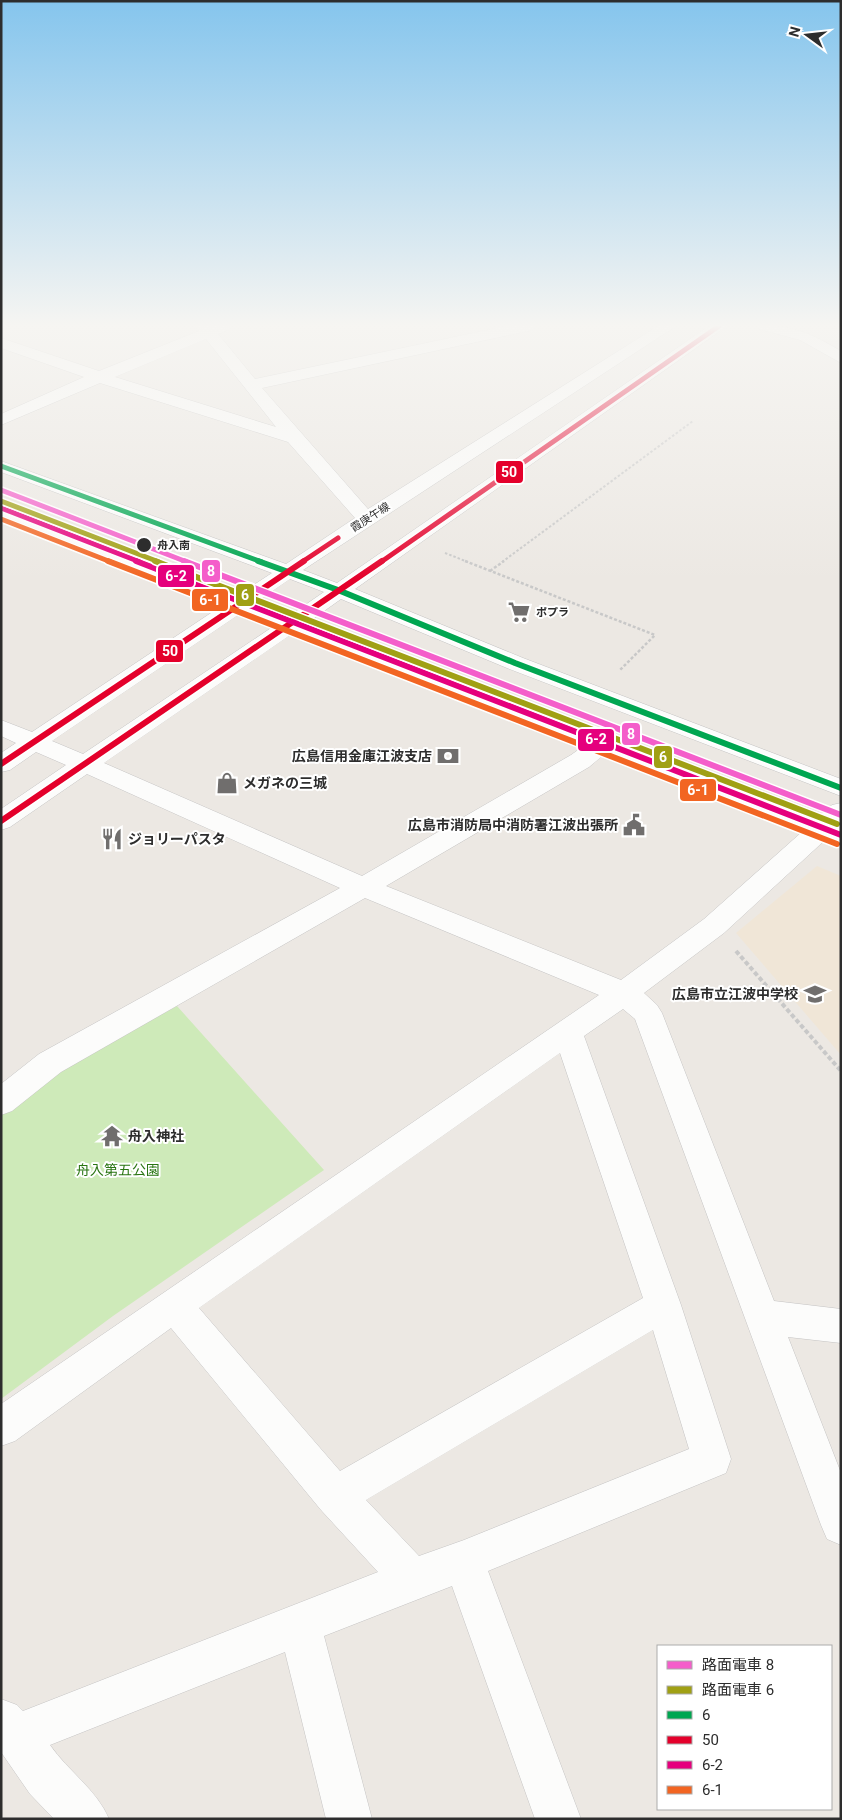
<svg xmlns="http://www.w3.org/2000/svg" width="842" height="1820" font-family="Roboto,'Noto Sans JP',sans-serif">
<rect width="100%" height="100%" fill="#ece8e3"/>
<path fill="#f0e6d7" d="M817,866L841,876V1055L736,933Z"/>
<path fill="#ceeab9" d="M177,1006L324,1170L113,1316L1,1399V1109L27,1087Z"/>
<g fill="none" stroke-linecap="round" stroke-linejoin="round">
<g stroke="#c5c4c4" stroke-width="1">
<path id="minor" d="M195,326H230L228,330L218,334L255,379L507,326H536L533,329L528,331L262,388L368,509L658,326H676L303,570L337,583L709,326H727L355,589L523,658L841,779V796L507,668L341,599L310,621L818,817L832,805L841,803V841L836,843L825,840L724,933L644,993L657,1005L662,1013L774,1301L841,1309V1343L788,1337L841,1473V1545L827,1539L821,1525L635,1019L623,1009L584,1036L681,1305L731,1459L726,1473L488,1571L581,1819H535L452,1586L324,1636L372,1819H326L285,1652L50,1745C68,1771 97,1790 109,1819H54L30,1794L1,1752V1699L17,1705L23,1711L378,1572L321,1510L171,1328L15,1441L1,1446V1404L599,995L365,898L61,1072L12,1111L1,1115V1084L39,1054L340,888L87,774L10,827L1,830V809L66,765L36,752L10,770L1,772V753L16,743L1,736V720L32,732L226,603L1,515V502L240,594L272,573L1,472V461L286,564L355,518L288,442L100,383L1,425V414L84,377L1,348V338L99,371L199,331ZM206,339L276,427L115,377ZM290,579L324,592L292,614L258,601ZM244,611L277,624L83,754L52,741ZM296,631L585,745L571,755L362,876L104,763ZM606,753L803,831L704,919L621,980L386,886L589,767ZM560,1053L643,1298L340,1471L199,1308ZM653,1330L689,1449L464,1540L419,1556L366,1500Z
M756,326C791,324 812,334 841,351V363L800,340L759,329Z"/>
</g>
<path stroke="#c8c8c8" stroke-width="2" stroke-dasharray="2.5 2" stroke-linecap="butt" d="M445,553L468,562
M502,562L693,421"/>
<path stroke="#c8c8c8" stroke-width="2.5" stroke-dasharray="3 2" stroke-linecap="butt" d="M465,561L655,635L619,671
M490,571L504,561"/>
<path stroke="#c8c8c8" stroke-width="4" stroke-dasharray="4.5 2.5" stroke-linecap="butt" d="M736,951L841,1071"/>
<use href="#minor" fill="#fcfcfb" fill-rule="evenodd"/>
<g stroke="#fff" stroke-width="8">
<path id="bus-1-far1" d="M1,466L262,562"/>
</g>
<g stroke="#fff" stroke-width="9">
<path id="bus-1" d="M258,561L338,590L515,663L841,788"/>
</g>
<g stroke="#fff" stroke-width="8">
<path id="bus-2-far1" d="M302,562L338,538
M381,562L719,326"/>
</g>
<g stroke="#fff" stroke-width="9">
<path id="bus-2" d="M1,764L304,561
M1,821L382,561"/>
</g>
<g stroke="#fff" stroke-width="8">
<path id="bus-3-far1" d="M1,508L140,562"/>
</g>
<g stroke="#fff" stroke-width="9">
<path id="bus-3" d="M136,561L841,835"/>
</g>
<g stroke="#fff" stroke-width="8">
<path id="bus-4-far1" d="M1,519L111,562"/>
</g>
<g stroke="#fff" stroke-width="9">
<path id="bus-4" d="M108,561L837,844"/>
</g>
<use href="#bus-1-far1" stroke="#00a651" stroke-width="5"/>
<use href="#bus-1" stroke="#00a651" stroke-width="6"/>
<use href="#bus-2-far1" stroke="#e4002b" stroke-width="5"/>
<use href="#bus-2" stroke="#e4002b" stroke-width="6"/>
<use href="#bus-3-far1" stroke="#e5007d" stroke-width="5"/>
<use href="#bus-3" stroke="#e5007d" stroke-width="6"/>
<use href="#bus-4-far1" stroke="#f26522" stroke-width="5"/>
<use href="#bus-4" stroke="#f26522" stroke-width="6"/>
<g stroke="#fff" stroke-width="8">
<path id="tram-1-far1" d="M1,490L187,562"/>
</g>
<g stroke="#fff" stroke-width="9">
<path id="tram-1" d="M184,561L841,815"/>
</g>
<g stroke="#fff" stroke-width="8">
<path id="tram-2-far1" d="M1,501L159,562"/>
</g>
<g stroke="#fff" stroke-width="9">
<path id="tram-2" d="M155,561L837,824"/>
</g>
<use href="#tram-1-far1" stroke="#f45eca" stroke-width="5"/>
<use href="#tram-1" stroke="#f45eca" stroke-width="6"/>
<use href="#tram-2-far1" stroke="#a0a014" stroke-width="5"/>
<use href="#tram-2" stroke="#a0a014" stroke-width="6"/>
</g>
<linearGradient id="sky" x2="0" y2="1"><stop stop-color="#85c5ed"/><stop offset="0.56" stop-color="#f6f5f2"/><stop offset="1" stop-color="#f6f5f2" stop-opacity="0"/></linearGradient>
<rect width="842" height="581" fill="url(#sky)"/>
<defs>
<g id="supermarket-bare" transform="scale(1.725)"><path d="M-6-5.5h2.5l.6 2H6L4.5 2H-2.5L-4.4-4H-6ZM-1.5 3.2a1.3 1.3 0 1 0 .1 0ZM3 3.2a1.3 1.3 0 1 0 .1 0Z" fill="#706e6d" stroke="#fff" stroke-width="2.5" paint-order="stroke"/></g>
<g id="bank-bare" transform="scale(1.725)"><path d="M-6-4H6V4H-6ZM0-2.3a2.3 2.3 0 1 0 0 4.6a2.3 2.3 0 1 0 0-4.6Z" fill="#706e6d" stroke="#fff" stroke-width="2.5" paint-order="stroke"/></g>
<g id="shop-bare" transform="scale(1.725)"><path d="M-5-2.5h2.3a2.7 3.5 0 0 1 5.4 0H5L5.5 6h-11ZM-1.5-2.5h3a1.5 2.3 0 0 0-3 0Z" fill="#706e6d" stroke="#fff" stroke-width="2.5" paint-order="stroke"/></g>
<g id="civic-bare" transform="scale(1.725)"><path d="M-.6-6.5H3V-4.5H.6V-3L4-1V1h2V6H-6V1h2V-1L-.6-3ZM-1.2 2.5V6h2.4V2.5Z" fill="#706e6d" stroke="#fff" stroke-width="2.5" paint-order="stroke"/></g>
<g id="restaurant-bare" transform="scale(1.725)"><path d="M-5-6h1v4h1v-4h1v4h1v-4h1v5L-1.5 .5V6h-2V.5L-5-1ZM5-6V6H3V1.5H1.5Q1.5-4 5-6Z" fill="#706e6d" stroke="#fff" stroke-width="2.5" paint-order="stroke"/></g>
<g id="school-bare" transform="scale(1.725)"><path d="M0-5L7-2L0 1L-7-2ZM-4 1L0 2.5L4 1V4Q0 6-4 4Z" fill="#706e6d" stroke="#fff" stroke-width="2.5" paint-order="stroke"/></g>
<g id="temple-bare" transform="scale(1.725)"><path d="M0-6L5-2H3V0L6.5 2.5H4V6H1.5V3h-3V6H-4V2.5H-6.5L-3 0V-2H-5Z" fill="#706e6d" stroke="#fff" stroke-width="2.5" paint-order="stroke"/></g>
</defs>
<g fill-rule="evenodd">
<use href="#supermarket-bare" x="519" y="612"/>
<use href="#bank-bare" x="448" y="756"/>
<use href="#shop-bare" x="227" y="783"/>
<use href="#civic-bare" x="634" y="825"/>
<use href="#restaurant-bare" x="112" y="839"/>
<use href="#school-bare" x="815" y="994"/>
<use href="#temple-bare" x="112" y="1136"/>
</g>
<circle fill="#2d2d2d" stroke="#fff" stroke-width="2" cx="144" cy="545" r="8"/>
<g text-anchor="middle" stroke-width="4" stroke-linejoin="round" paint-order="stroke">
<g font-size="11" fill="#2d2d2d" stroke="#fff">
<text transform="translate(370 517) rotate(-33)" y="4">霞庚午線</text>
</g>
<g font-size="11" font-weight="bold" fill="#2d2d2d" stroke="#fff" text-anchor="start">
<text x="157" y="549">舟入南</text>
</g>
<g font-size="11" font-weight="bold" fill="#2d2d2d" stroke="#fff" text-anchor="start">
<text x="536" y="616">ポプラ</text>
</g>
<g font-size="14" font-weight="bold" fill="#2d2d2d" stroke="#fff" text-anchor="end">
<text x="432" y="761">広島信用金庫江波支店</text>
<text x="243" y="788" text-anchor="start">メガネの三城</text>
<text x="618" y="830">広島市消防局中消防署江波出張所</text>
<text x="128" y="844" text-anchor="start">ジョリーパスタ</text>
<text x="798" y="999">広島市立江波中学校</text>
<text x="128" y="1141" text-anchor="start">舟入神社</text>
</g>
<g font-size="14" fill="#2a7513" stroke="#fff">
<text x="118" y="1175">舟入第五公園</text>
</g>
</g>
<g stroke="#fff" stroke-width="2">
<rect x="495" y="460" width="29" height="24" rx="5" fill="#e4002b"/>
<rect x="201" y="559" width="20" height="24" rx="5" fill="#f45eca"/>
<rect x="157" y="564" width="38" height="24" rx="5" fill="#e5007d"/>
<rect x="235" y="583" width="20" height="24" rx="5" fill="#a0a014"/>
<rect x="191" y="588" width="38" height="24" rx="5" fill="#f26522"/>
<rect x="155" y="639" width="29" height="24" rx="5" fill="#e4002b"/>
<rect x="621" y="722" width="20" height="24" rx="5" fill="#f45eca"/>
<rect x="577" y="728" width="38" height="24" rx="5" fill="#e5007d"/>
<rect x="653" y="745" width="20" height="24" rx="5" fill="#a0a014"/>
<rect x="679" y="778" width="38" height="24" rx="5" fill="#f26522"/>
</g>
<g font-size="14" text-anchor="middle" font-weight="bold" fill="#fff">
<text x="509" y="477">50</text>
<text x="211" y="576">8</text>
<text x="176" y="581">6-2</text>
<text x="245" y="600">6</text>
<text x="210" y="605">6-1</text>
<text x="170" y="656">50</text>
<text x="631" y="739">8</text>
<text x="596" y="744">6-2</text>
<text x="663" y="762">6</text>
<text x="698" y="795">6-1</text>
</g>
<rect width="842" height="1820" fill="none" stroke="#2d2d2d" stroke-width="5"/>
<rect x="657" y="1645" width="175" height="165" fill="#ffffff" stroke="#ababab"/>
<rect x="667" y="1661" width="25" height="8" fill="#f45eca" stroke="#ababab"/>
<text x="702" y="1670" font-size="15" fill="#2d2d2d">路面電車 8</text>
<rect x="667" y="1686" width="25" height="8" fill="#a0a014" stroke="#ababab"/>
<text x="702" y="1695" font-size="15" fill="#2d2d2d">路面電車 6</text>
<rect x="667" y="1711" width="25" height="8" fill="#00a651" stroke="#ababab"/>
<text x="702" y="1720" font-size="15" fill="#2d2d2d">6</text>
<rect x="667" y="1736" width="25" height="8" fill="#e4002b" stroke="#ababab"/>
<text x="702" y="1745" font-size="15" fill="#2d2d2d">50</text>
<rect x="667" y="1761" width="25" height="8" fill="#e5007d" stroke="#ababab"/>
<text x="702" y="1770" font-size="15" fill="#2d2d2d">6-2</text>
<rect x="667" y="1786" width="25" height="8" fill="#f26522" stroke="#ababab"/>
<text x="702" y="1795" font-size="15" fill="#2d2d2d">6-1</text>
<g transform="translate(807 35) rotate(285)" stroke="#ffffff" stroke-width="4" paint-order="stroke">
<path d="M0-4L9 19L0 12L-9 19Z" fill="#2d2d2d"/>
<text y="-8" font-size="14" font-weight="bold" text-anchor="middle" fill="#2d2d2d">N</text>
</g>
</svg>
